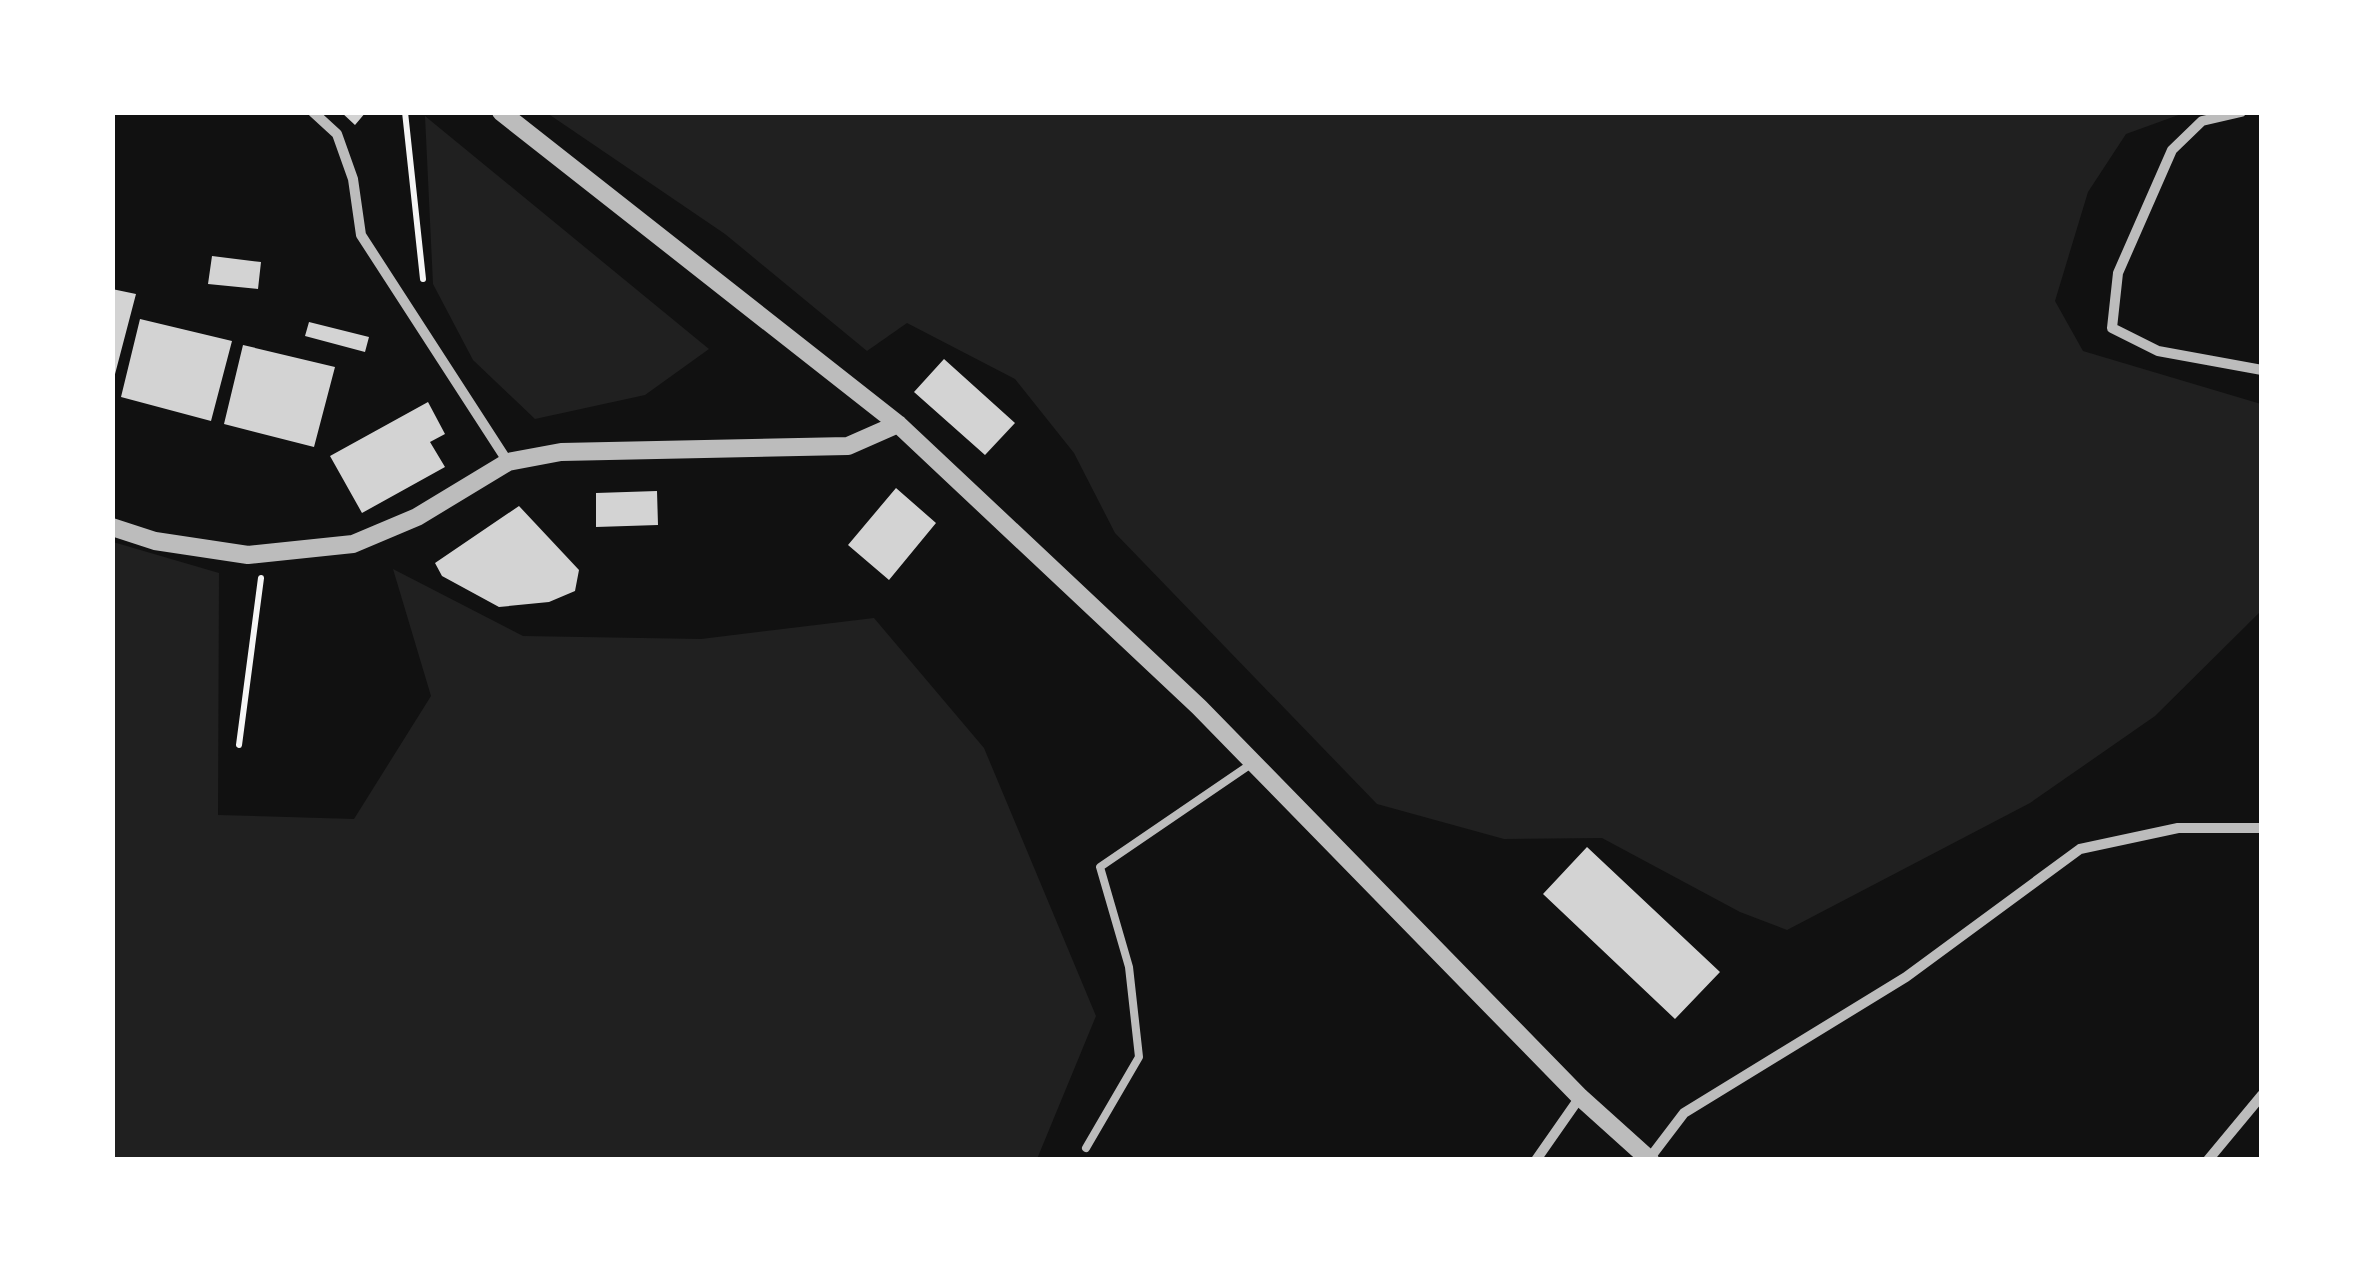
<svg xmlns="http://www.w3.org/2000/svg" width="2374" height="1272" font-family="'DejaVu Sans',sans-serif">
<rect width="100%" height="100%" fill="#111"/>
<path fill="#202020" d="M547,113H2184L2126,134L2088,192L2055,301L2083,351L2261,404V611L2155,716L2030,803L1787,930L1740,912L1602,838L1504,839L1377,804L1115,533L1074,453L1015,379L907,323L867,351L725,234Z
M425,116L709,349L645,395L535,419L473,360L433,284Z
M113,542L219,573L218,815L354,819L431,696L393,569L523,636L701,639L874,618L984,748L1096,1016L1037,1159H113Z"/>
<path fill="#d3d3d3" d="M341,112H366L355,125Z
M212,256L261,262L258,289L208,284Z
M112,289L136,294L114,378L112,377Z
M140,319L232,341L211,421L121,397Z
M309,322L369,337L365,352L305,336Z
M243,345L335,367L314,447L224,424Z
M944,359L1015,423L985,455L914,392Z
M428,402L445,434L430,442L445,467L362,513L330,456Z
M896,488L936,523L889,580L848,545Z
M657,491L658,525L596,527V493Z
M519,506L579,570L575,591L549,602L499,607L442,576L435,563Z
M1587,847L1720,972L1675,1019L1543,894Z"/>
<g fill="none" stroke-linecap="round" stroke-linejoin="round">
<path stroke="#f5f5f5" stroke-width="6" d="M405,112L423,279
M239,745L261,578"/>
<path stroke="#bcbcbc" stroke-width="8" d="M1086,1148L1139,1057L1129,967L1100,867L1254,762"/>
<path stroke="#bcbcbc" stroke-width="10" d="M313,112L337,134L353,179L361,235L508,462
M2241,112L2202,121L2172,150L2118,273L2112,328L2158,351L2262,370
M1649,1159L1684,1113L1906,977L2080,849L2178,828H2262
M1536,1160L1580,1097
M2208,1160L2262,1095"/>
<path stroke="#bcbcbc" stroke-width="18" d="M501,112L898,424L1199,707L1580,1097L1650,1160
M112,527L155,541L248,555L353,544L417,517L508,462L561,452L848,446L898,424"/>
</g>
<rect width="2374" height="1272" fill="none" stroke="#ffffff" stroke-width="230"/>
</svg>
